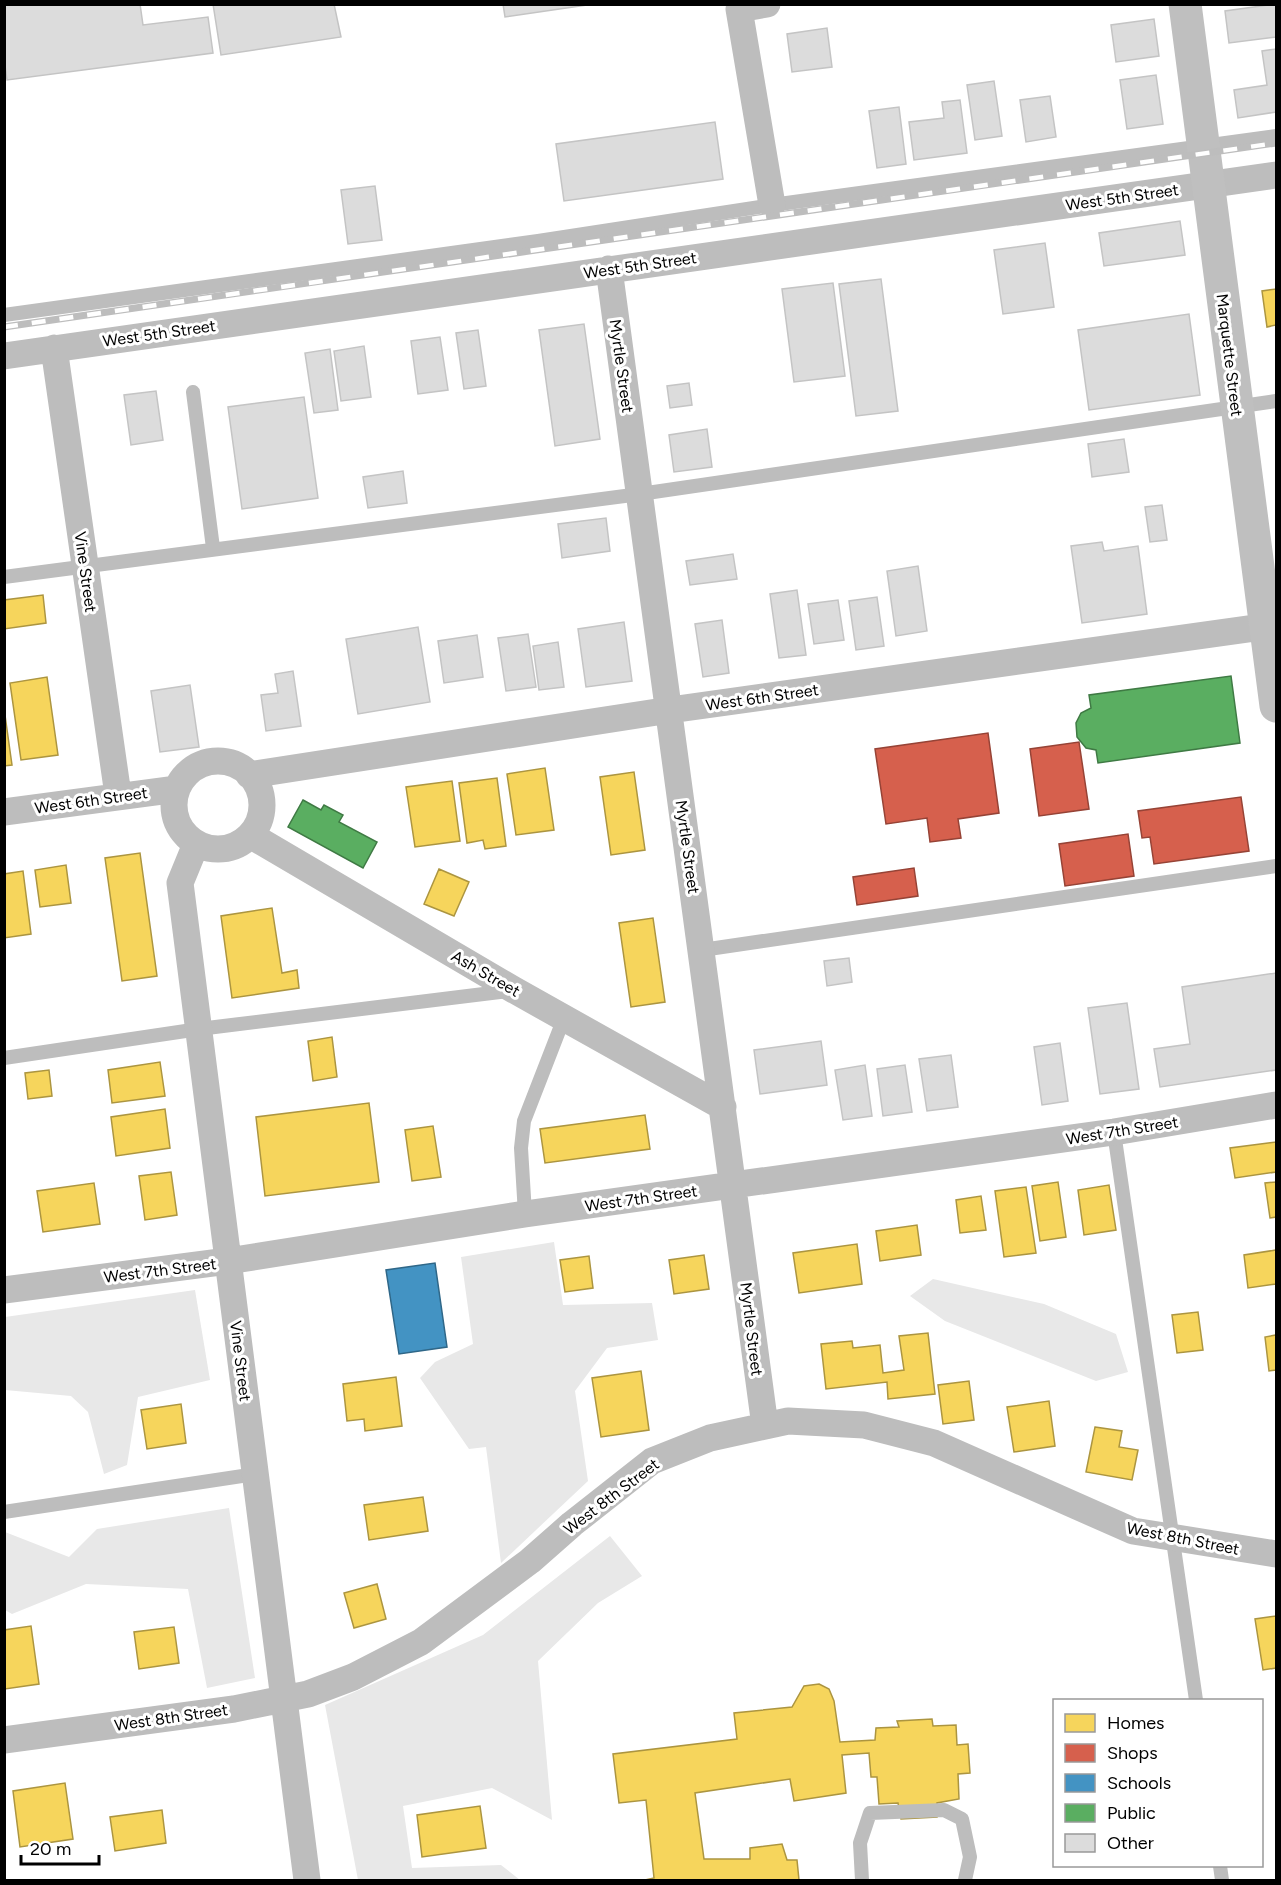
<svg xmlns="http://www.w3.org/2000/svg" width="1281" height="1885" font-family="Figtree,sans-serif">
<rect width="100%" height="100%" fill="#fff"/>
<path fill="#e8e8e8" d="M554,1242L563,1305L652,1303L658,1340L607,1348L575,1391L588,1481L501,1563L486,1447L469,1449L420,1378L435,1362L473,1344L461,1257Z
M933,1279L1044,1304L1116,1334L1128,1372L1096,1381L945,1321L910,1296Z
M195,1290L210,1380L138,1397L127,1465L104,1474L88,1412L71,1396L5,1390V1317Z
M229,1508L255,1678L207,1688L188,1589L86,1584L12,1614L5,1610V1532L69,1557L97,1529Z
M610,1536L642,1576L598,1603L538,1661L552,1820L492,1788L403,1806L412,1868L501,1865L520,1880H358L325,1705L483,1635Z"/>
<path fill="#f6d55c" stroke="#ac9540" stroke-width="1.5" d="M1276,289V325L1267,327L1262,291Z
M43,595L46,623L4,629V600Z
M47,677L58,755L21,760L10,683Z
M4,708L12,765L4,766Z
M545,768L554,830L516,835L507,774Z
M634,772L645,850L611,855L600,777Z
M497,778L506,846L485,849L483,840L467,843L459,783Z
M452,781L460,841L415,847L406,787Z
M140,853L157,976L122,981L105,858Z
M66,865L71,903L40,907L35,870Z
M439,869L469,882L454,916L424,904Z
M23,871L31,934L4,938V874Z
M272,908L282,973L297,970L299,988L232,998L221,916Z
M653,918L665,1002L631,1007L619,923Z
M332,1037L337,1077L313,1081L308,1041Z
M160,1062L165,1096L112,1103L108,1070Z
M49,1070L52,1096L28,1099L25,1073Z
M369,1103L379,1182L265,1196L256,1117Z
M165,1109L170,1148L116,1156L111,1117Z
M645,1115L650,1149L545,1163L540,1129Z
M433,1126L441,1177L412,1181L405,1130Z
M1276,1142V1172L1235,1178L1230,1148Z
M171,1172L177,1215L145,1220L139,1176Z
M1058,1182L1066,1237L1040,1241L1032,1186Z
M1276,1182V1217L1270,1218L1265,1183Z
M94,1183L100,1224L43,1232L37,1191Z
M1109,1185L1116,1230L1084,1235L1078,1190Z
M1026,1187L1036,1253L1004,1257L995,1191Z
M981,1196L986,1230L960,1233L956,1200Z
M917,1225L921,1255L880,1261L876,1231Z
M857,1244L862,1284L799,1293L793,1253Z
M1276,1250V1284L1248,1288L1244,1255Z
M704,1255L709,1289L674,1294L669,1260Z
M589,1256L593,1288L565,1292L560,1260Z
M1198,1312L1203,1350L1177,1353L1172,1315Z
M928,1333L935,1394L888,1399L887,1382L826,1389L821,1344L852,1341L853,1348L880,1345L883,1373L904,1370L899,1336Z
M1276,1335V1370L1269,1371L1265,1337Z
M641,1371L649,1430L601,1437L592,1378Z
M396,1377L402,1426L365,1431L364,1419L347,1421L343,1384Z
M969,1381L974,1420L943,1424L938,1385Z
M1049,1401L1055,1446L1014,1452L1007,1407Z
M181,1404L186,1443L147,1449L141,1410Z
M1095,1427L1122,1431L1119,1447L1138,1450L1132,1480L1086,1472Z
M423,1497L428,1531L369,1540L364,1505Z
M377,1584L386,1619L354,1628L344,1593Z
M1276,1616V1668L1263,1670L1255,1619Z
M31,1626L39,1684L5,1689L4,1630Z
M174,1627L179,1663L139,1669L134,1632Z
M819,1684L829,1689L834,1701L840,1742L875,1740L876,1728L899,1727L897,1721L932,1719L933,1726L956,1725L957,1745L968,1744L970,1773L958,1774L959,1799L937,1803V1817L901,1819L898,1803L879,1804L877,1777H871L869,1753L842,1755L846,1793L794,1801L790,1779L695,1793L704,1859H750V1848L782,1844L787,1860H797L799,1880H645L654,1878L646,1800L619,1803L613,1754L737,1739L734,1713L792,1707L804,1686Z
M65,1783L73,1839L20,1847L13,1791Z
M480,1806L486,1848L422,1857L417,1815Z
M162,1810L166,1843L115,1851L110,1817Z"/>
<path fill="#d6604d" stroke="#964336" stroke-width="1.5" d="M988,733L999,813L958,819L961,838L930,842L927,818L886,824L875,749Z
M1079,742L1089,809L1039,816L1030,749Z
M1241,797L1249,851L1154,864L1150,837L1142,838L1138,811Z
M1128,834L1134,876L1065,886L1059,844Z
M914,868L918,896L857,905L853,877Z"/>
<path fill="#4393c3" stroke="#2f6788" stroke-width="1.5" d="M435,1263L447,1347L399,1354L386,1270Z"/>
<path fill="#5aae61" stroke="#3f7a44" stroke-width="1.5" d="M1231,676L1240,743L1098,763L1096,750L1086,748L1077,737L1076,723L1081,713L1091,708L1089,695Z
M303,800L321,810L324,805L343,815L339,822L377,842L363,868L288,827Z"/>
<path fill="#dcdcdc" stroke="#c4c4c4" stroke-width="1.5" d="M4,4H140L143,25L208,17L213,53L7,80L4,58Z
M213,4H334L341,37L221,55Z
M503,4H594L505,17Z
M1276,4V37L1229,43L1225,11Z
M1154,19L1159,56L1116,62L1111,25Z
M827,28L832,67L792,72L787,34Z
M1276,49V112L1238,118L1234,90L1267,85L1262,51Z
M1156,75L1163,124L1127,129L1120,80Z
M994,81L1002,136L975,140L967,85Z
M1050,96L1056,137L1026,142L1020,100Z
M960,100L967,153L914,160L909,122L944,118L942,102Z
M899,107L906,164L877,168L869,111Z
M715,122L723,179L564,201L556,144Z
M375,186L382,240L348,244L341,190Z
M1180,221L1185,255L1104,266L1099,233Z
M1045,243L1054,307L1003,314L994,250Z
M881,279L898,411L856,416L839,284Z
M833,283L845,376L794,382L782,289Z
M1189,314L1200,395L1089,410L1078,330Z
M584,324L600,439L555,446L539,330Z
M478,330L486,386L464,389L456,333Z
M440,337L448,390L418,394L411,341Z
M364,346L371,397L341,401L334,351Z
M330,349L338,410L314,413L305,353Z
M689,383L692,405L670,408L667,386Z
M156,391L163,440L131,445L124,395Z
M304,397L318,498L242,509L228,407Z
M707,429L712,467L674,472L669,435Z
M1124,439L1129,472L1092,477L1088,444Z
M403,471L407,503L368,508L363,477Z
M1162,505L1167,540L1150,542L1145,507Z
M606,518L610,551L562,558L558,524Z
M1102,542L1104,551L1138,546L1147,614L1082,623L1071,546Z
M733,554L737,579L690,585L686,561Z
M918,566L927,631L896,636L887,571Z
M797,590L806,655L779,658L770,594Z
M877,597L884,646L856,650L849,601Z
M838,600L844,640L814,644L808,604Z
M722,620L729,673L703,677L695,624Z
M624,622L632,681L586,687L578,629Z
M418,627L430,702L358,714L346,639Z
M528,634L536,687L506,691L498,638Z
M477,635L483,677L444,683L438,641Z
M558,642L564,687L539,690L533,646Z
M293,671L301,726L266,731L261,695L278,693L275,674Z
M190,685L199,747L160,752L151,691Z
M849,958L852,982L827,986L824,961Z
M1276,973V1070L1160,1087L1154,1049L1190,1044L1182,987Z
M1127,1003L1139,1089L1100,1094L1088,1008Z
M821,1041L827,1085L760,1094L754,1050Z
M1060,1043L1068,1101L1042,1105L1034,1047Z
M951,1055L958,1107L927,1111L919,1059Z
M865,1065L872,1116L843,1120L835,1070Z
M905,1065L912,1112L883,1116L877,1069Z"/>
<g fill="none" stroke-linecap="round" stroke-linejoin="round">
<path stroke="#bdbdbd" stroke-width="14" d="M4,315L538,241L772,205L1276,136
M193,392L213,548
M4,577L640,494L1276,401
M702,950L1276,866
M4,1058L199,1029L508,991
M1114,1132L1196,1700
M525,1214L521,1148L524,1121L564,1018
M4,1512L256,1474
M1220,1866L1222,1880
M862,1880L860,1843L870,1813L944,1810L962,1819L970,1857L965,1880"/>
<path stroke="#bdbdbd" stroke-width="27" d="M767,4L739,9L772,205
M609,269L765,1426
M54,348L118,795
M4,356L1276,175
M174 805a44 44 0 1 1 88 0a44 44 0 1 1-88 0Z
M249,775L670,710L1276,625
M4,812L177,789
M250,835L514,990L723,1107
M196,844L180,883L307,1880
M4,1290L228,1261L525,1214L1114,1132L1276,1105
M4,1740L234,1709L308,1694L353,1677L421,1642L530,1561L572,1524L652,1461L710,1438L788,1421L864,1425L934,1443L1133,1531L1276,1554"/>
<path stroke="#bfbfbf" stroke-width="33" d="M1185,4L1276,706"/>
<g stroke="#bdbdbd" stroke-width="7">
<path id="rail" d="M4,327L1276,143"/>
</g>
<use href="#rail" stroke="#fff" stroke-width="4.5" stroke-dasharray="14" stroke-linecap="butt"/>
</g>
<g text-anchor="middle" stroke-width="6" stroke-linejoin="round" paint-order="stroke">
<g font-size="16" fill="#000" stroke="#fff">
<text transform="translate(1122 197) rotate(-8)" y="6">West 5th Street</text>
<text transform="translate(640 265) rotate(-8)" y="6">West 5th Street</text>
<text transform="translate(159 333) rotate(-8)" y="6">West 5th Street</text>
<text transform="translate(1230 355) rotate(83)" y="6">Marquette Street</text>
<text transform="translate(622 366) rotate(82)" y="6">Myrtle Street</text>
<text transform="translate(86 572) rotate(82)" y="6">Vine Street</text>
<text transform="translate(762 697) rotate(-8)" y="6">West 6th Street</text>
<text transform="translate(91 800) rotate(-8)" y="6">West 6th Street</text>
<text transform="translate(688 847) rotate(82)" y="6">Myrtle Street</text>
<text transform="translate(486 973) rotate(30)" y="6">Ash Street</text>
<text transform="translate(1122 1130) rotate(-9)" y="6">West 7th Street</text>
<text transform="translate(641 1198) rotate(-8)" y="6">West 7th Street</text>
<text transform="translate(160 1270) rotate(-7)" y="6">West 7th Street</text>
<text transform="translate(752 1329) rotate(83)" y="6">Myrtle Street</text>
<text transform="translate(241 1361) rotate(83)" y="6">Vine Street</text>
<text transform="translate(611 1496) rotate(-37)" y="6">West 8th Street</text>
<text transform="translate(1183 1538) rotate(11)" y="6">West 8th Street</text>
<text transform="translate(171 1717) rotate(-8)" y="6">West 8th Street</text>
</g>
</g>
<rect width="1281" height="1885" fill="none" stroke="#000000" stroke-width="12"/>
<rect x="1053" y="1699" width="210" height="168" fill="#ffffff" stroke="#999999" stroke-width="1.5"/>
<rect x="1065" y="1714" width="30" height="18" fill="#f6d55c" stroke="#999999" stroke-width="1.5"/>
<text x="1107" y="1729" font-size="18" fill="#000000">Homes</text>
<rect x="1065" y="1744" width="30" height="18" fill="#d6604d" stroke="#999999" stroke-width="1.5"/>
<text x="1107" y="1759" font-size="18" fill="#000000">Shops</text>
<rect x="1065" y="1774" width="30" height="18" fill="#4393c3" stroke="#999999" stroke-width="1.5"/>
<text x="1107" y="1789" font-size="18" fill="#000000">Schools</text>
<rect x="1065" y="1804" width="30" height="18" fill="#5aae61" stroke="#999999" stroke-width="1.5"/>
<text x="1107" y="1819" font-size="18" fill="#000000">Public</text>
<rect x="1065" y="1834" width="30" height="18" fill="#dcdcdc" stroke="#999999" stroke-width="1.5"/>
<text x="1107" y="1849" font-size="18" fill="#000000">Other</text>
<path d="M21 1855v9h78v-9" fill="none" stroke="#000000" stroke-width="3"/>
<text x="30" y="1855" font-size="18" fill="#000000" stroke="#ffffff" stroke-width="4.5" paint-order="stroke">20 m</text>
</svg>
